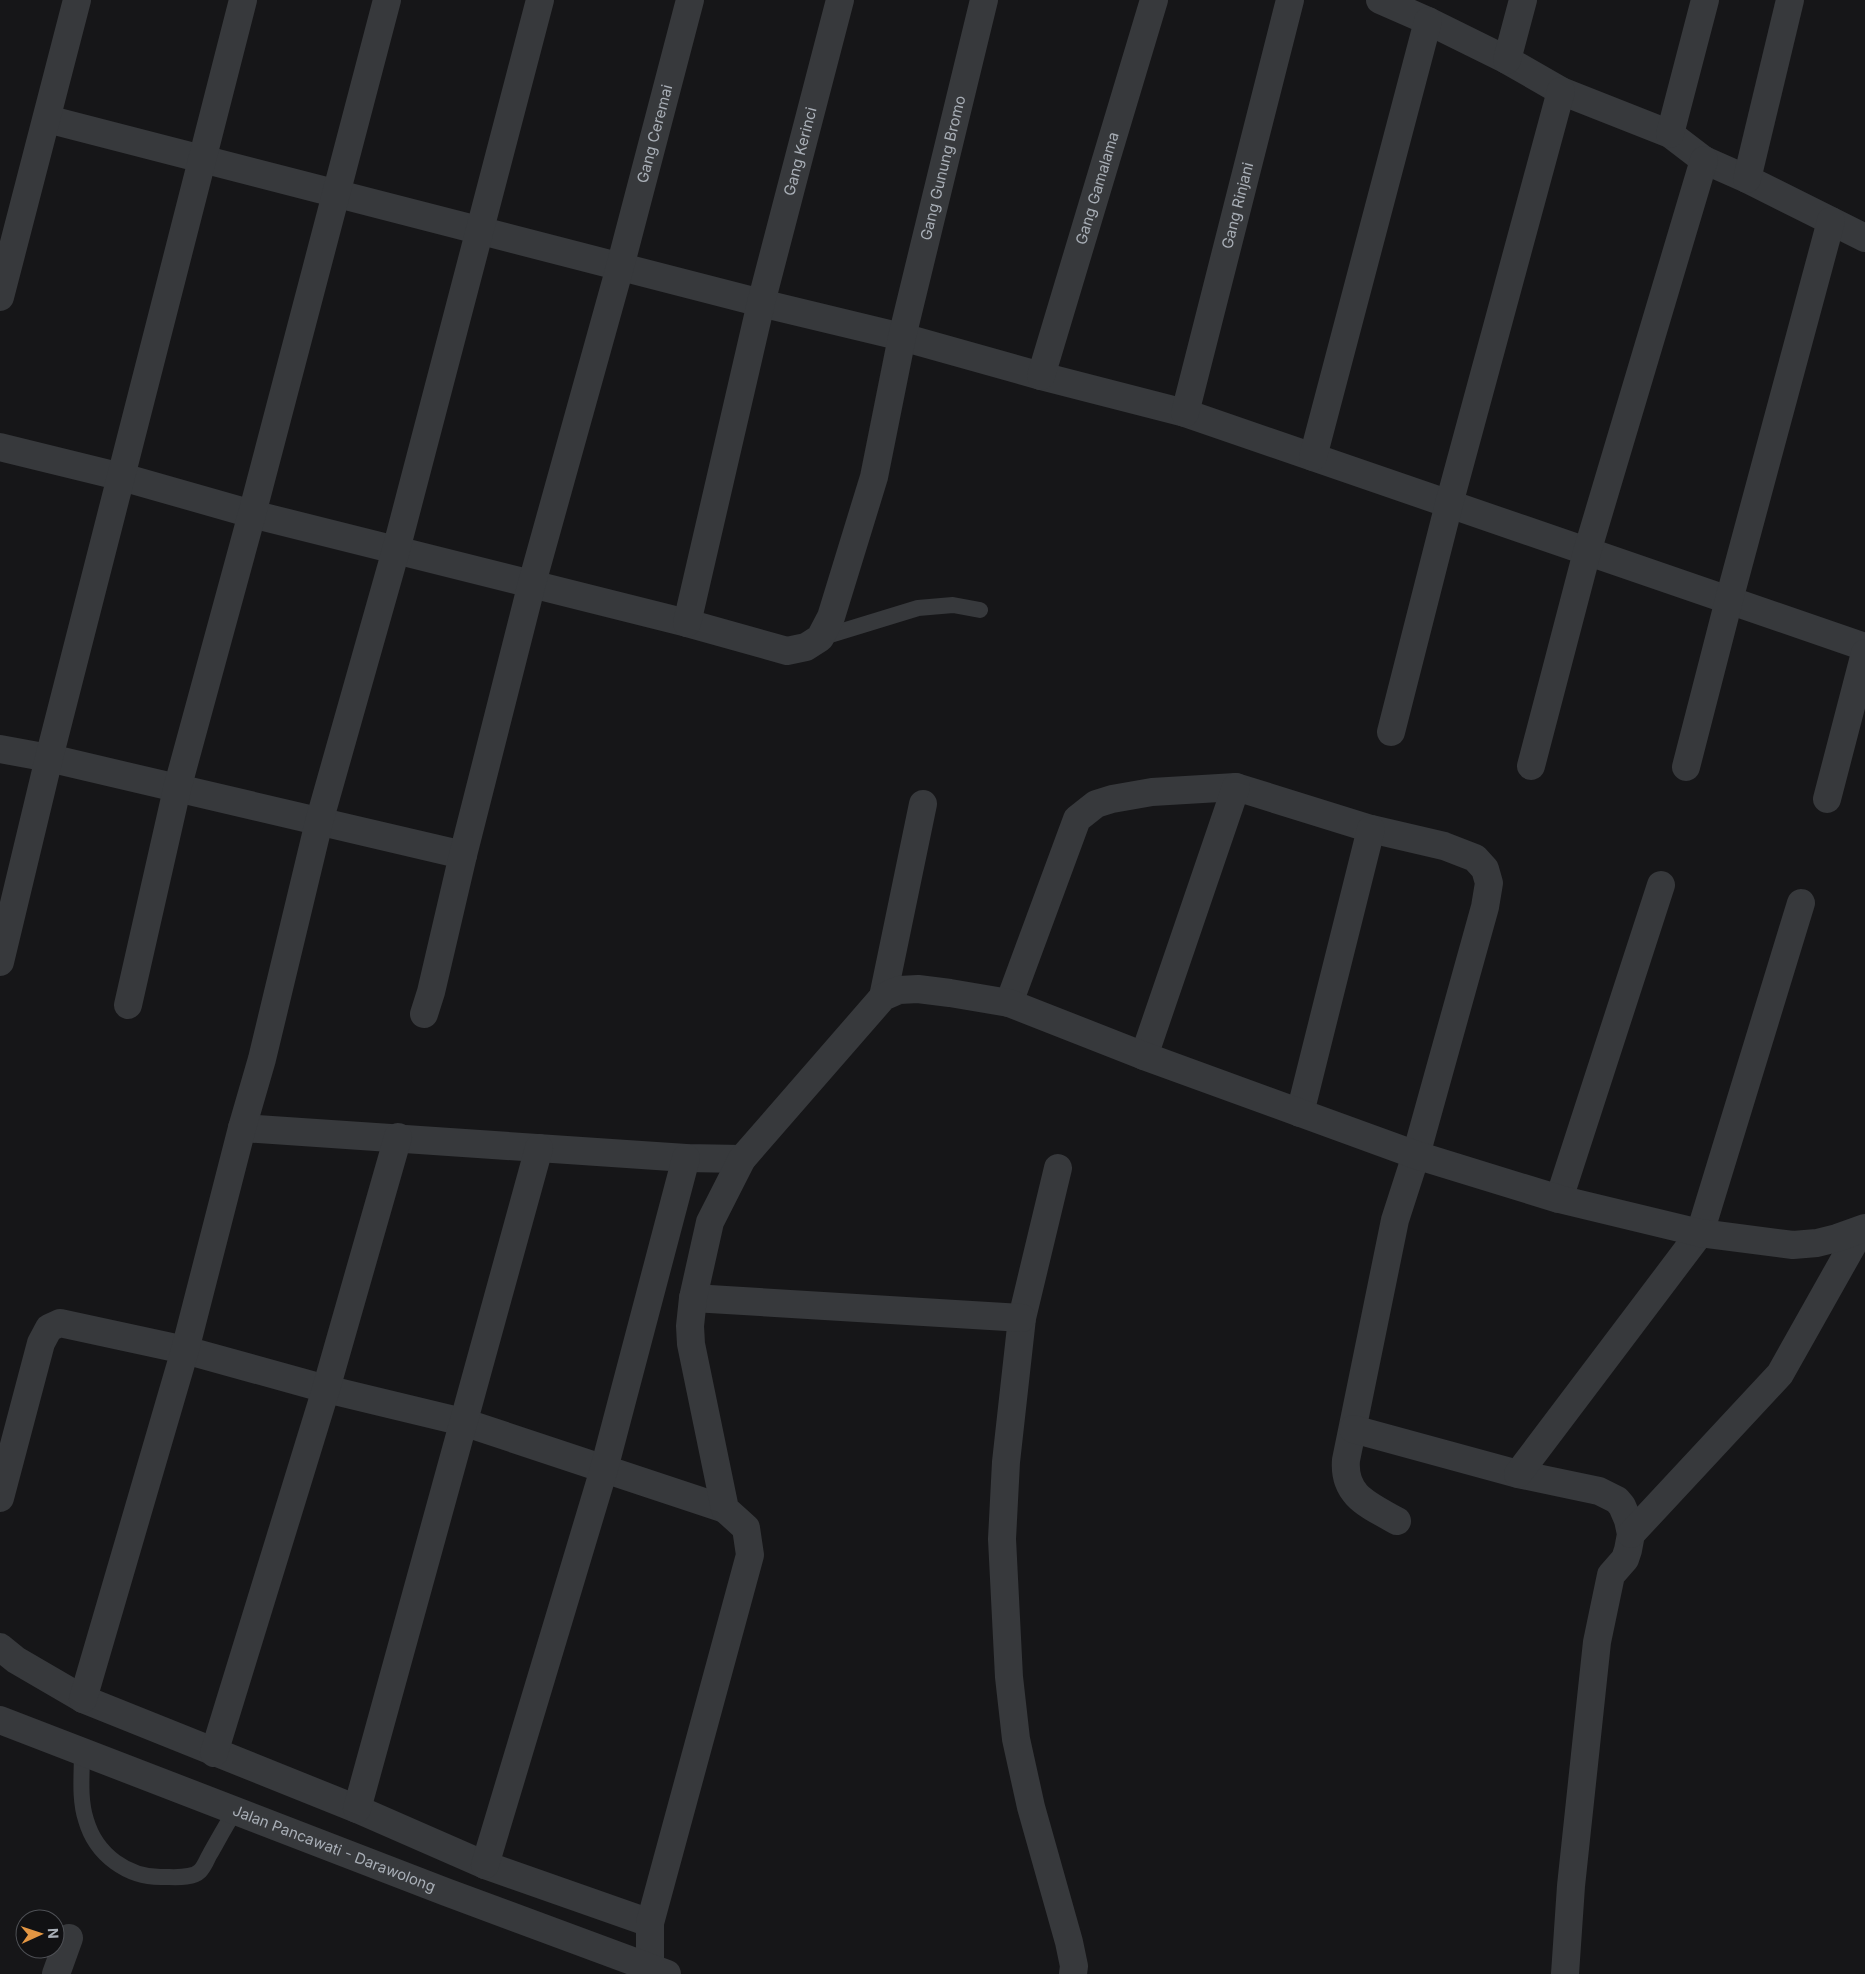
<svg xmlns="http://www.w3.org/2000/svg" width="1865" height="1974" font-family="Inter,sans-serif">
<rect width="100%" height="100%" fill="#161618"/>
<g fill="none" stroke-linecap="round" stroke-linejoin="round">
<path stroke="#37393c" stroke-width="16" d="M820,638L918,608L953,605L980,610
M82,1752C82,1774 79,1799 86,1820C96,1855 128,1878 163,1877C175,1877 192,1879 200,1871C205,1866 207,1859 210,1854C218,1840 226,1825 235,1811"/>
<g stroke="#37393c" stroke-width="28">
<path d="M1380,0L1428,21L1507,60L1561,91L1670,134L1704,160L1747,179L1865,238"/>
<path d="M1507,60L1523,0"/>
<path d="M47,119L761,303L902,337L1041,376L1185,413L1865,647"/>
<path d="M1670,134L1705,0"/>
<path d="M1747,179L1790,0"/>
<path d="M0,297L77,0"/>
<path id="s1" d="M1041,376L1154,0"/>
<path id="s2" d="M1185,413L1290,0"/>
<path id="s3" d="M0,447L122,477L252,514L687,623L787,651L806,647L820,638L831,617L874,477L902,337L984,0"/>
<path d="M1313,457L1428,21"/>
<path id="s4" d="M687,623L761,303L840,0"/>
<path d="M1391,732L1449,504L1561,91"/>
<path d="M0,749L49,758L463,855"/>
<path d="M1531,766L1587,552L1704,160"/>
<path d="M1686,767L1729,600L1831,221"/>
<path d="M1827,799L1865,653"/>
<path d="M0,962L49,758L243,0"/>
<path d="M883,997L923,804"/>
<path d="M1009,1003L1077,819L1096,804L1112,799L1152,792L1236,787L1371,829L1444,846L1475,858L1485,869L1489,883L1485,907L1416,1155L1395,1220L1346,1460C1343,1496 1369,1505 1397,1521"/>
<path d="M128,1005L177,789L252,514L387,0"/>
<path id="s5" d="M424,1014L431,992L463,855L532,583L620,267L690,0"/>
<path d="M1144,1056L1236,787"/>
<path d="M1300,1113L1371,829"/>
<path d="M242,1128L686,1158L742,1159"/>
<path d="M1058,1168L1022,1318L1006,1462L1002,1539L1009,1677L1016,1739L1031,1807L1069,1942L1074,1966L1073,1974"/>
<path d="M1559,1199L1661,885"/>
<path d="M693,1298L1022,1318"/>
<path d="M1353,1429L1518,1474L1599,1491L1617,1500L1622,1506L1628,1520L1631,1534L1628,1550L1625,1559L1611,1575L1597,1642L1571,1886L1565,1974"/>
<path d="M1518,1474L1700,1233L1801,903"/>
<path d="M0,1498L41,1343L49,1328L60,1323L185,1350L326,1389L463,1422L725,1509"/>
<path d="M1631,1534L1780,1374L1861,1230"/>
<path d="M0,1647L16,1660L83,1699L357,1809L485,1865L650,1923"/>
<path d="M83,1699L185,1350L242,1128L262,1059L319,822L396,550L540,0"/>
<path d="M214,1753L326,1389L398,1137"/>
<path d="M357,1809L539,1148"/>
<path d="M485,1865L604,1469L686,1158"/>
<path d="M650,1967V1923L750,1555L746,1528L725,1509L691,1344L690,1326L693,1298L710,1222L742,1159L883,997L899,990L918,989L950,993L1009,1003L1144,1056L1416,1155L1559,1199L1700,1233L1793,1245L1817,1243L1837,1238L1865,1228"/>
<path d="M56,1974L69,1938"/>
</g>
<path stroke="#37393c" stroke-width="28" id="s6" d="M0,1720L446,1892L667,1974"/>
</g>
<g text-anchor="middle" stroke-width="4.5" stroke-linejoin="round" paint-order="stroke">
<g font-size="15" fill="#a9afb7" stroke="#111113">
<text dy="5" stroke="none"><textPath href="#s5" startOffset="910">Gang Ceremai</textPath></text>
<text dy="5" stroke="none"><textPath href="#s4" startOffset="485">Gang Kerinci</textPath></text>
<text dy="5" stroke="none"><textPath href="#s3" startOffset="1336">Gang Gunung Bromo</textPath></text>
<text dy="5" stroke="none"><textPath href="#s1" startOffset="196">Gang Gamalama</textPath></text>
<text dy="5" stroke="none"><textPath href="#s2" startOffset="214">Gang Rinjani</textPath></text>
<text dy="5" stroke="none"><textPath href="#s6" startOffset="358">Jalan Pancawati - Darawolong</textPath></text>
</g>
</g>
<g transform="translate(40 1934) rotate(87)"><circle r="24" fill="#111113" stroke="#4e5055"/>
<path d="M0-4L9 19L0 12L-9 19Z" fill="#e39643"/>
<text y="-8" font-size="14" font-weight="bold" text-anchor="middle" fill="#a9afb7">N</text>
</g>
</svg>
